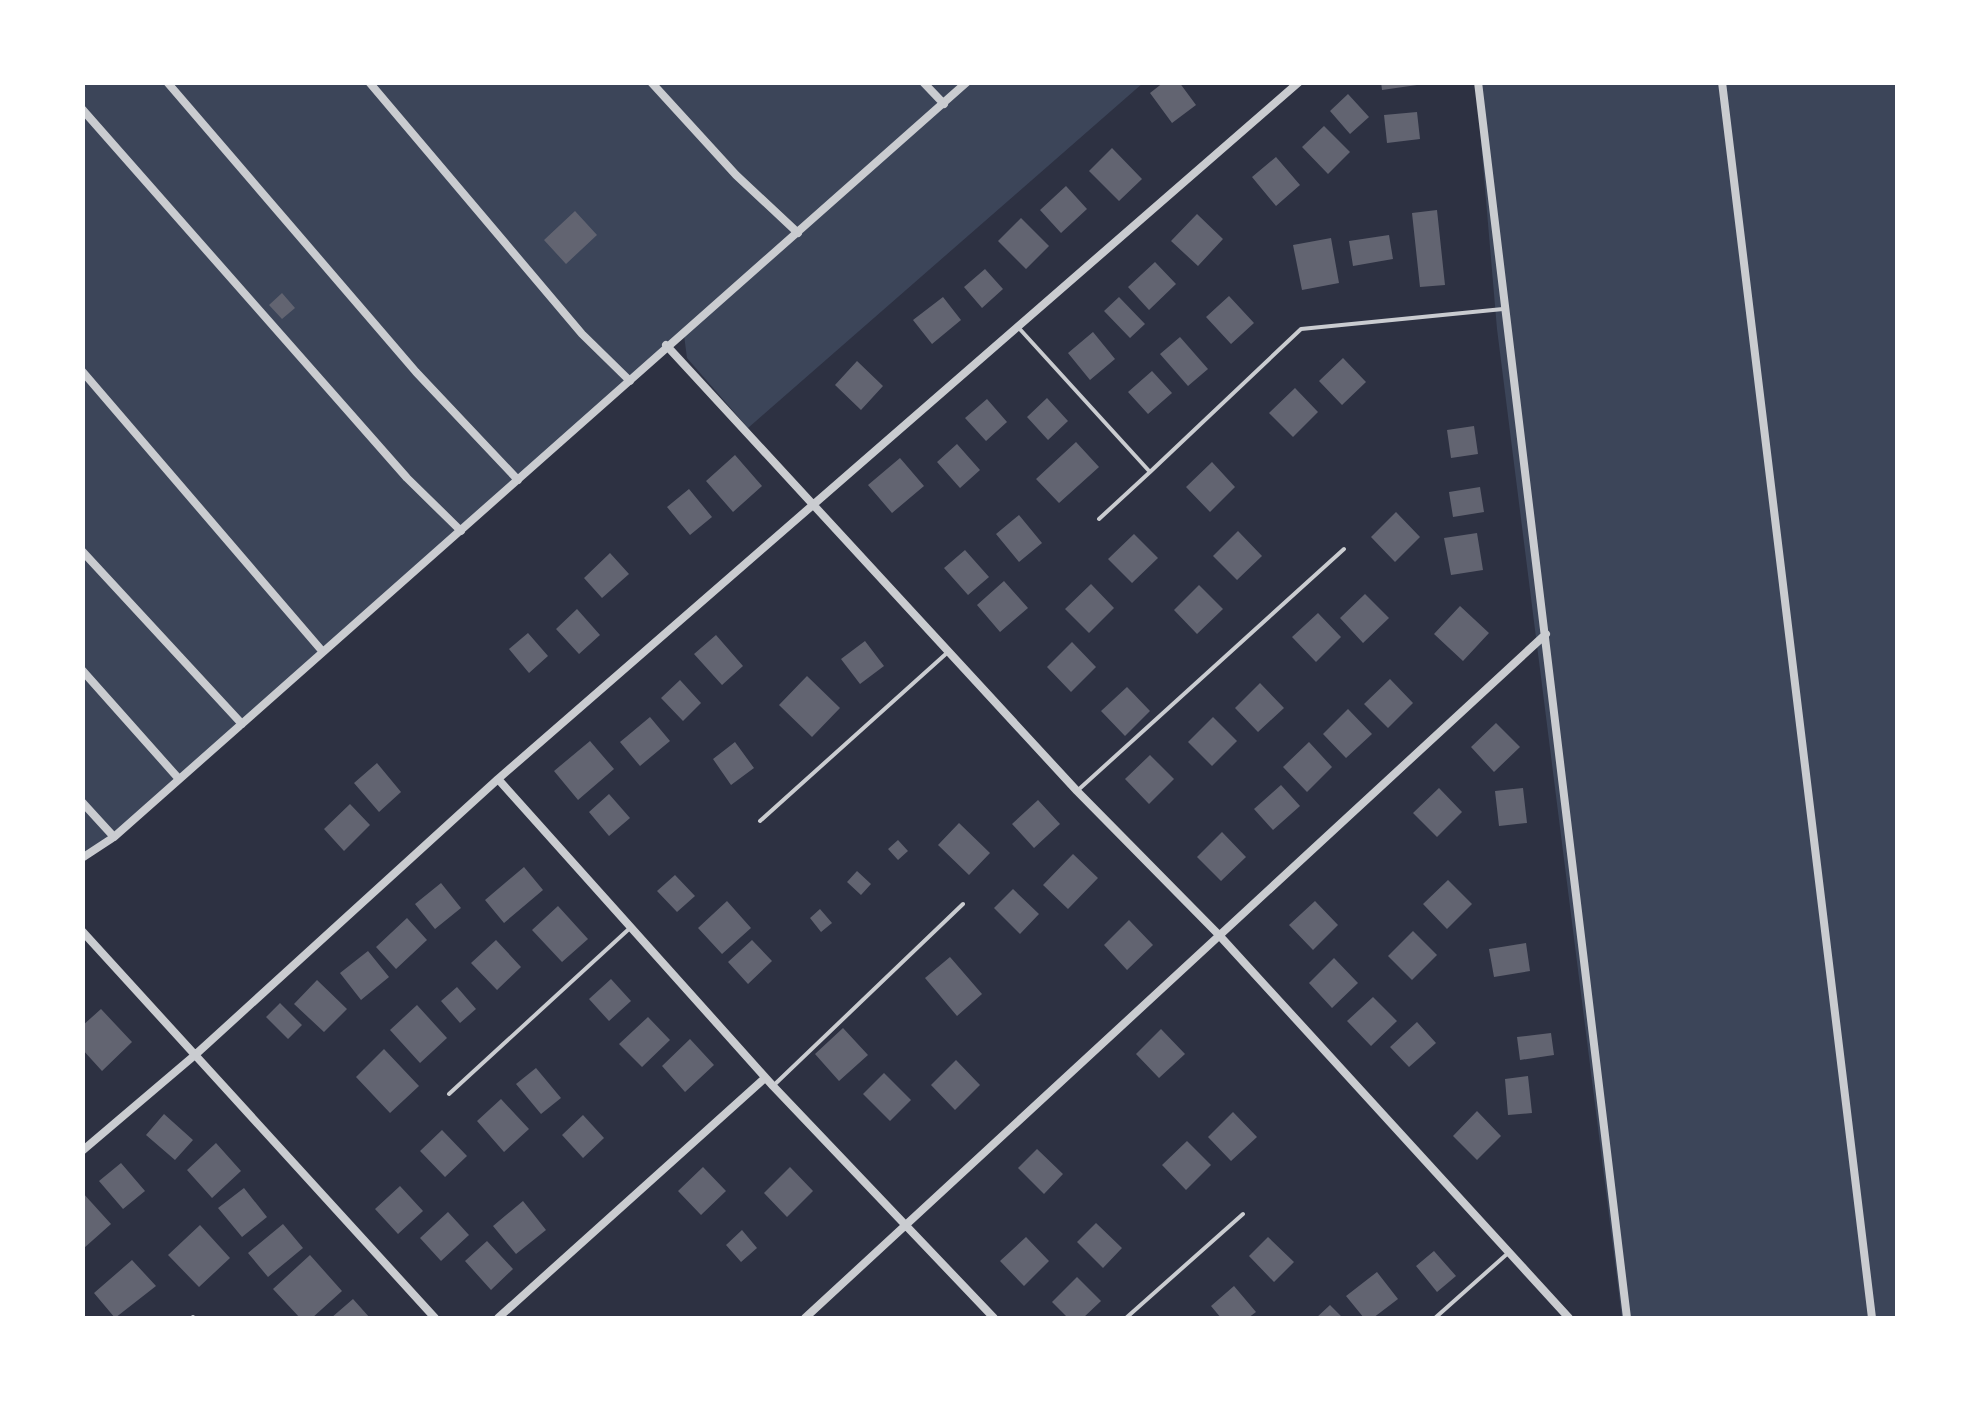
<svg xmlns="http://www.w3.org/2000/svg" width="1980" height="1401" font-family="'Playfair Display',serif">
<rect width="100%" height="100%" fill="#2d3142"/>
<path fill="#3c4559" d="M83,83H1143L748,428L687,358L684,335L83,862Z
M1476,83H1897V1318H1622L1497,329Z"/>
<path fill="#626471" d="M1164,82H1179L1196,105L1172,123L1150,93Z
M1381,82H1417V85L1382,90Z
M1348,94L1369,117L1350,134L1330,111Z
M1417,112L1420,139L1387,143L1384,115Z
M1324,126L1350,152L1328,174L1302,147Z
M1112,148L1142,179L1119,201L1089,171Z
M1276,157L1300,185L1276,206L1252,177Z
M1066,186L1087,209L1061,233L1040,210Z
M1437,210L1445,285L1420,287L1412,213Z
M575,211L597,235L566,264L544,240Z
M1197,214L1223,239L1198,266L1171,241Z
M1021,218L1049,246L1026,269L998,241Z
M1389,235L1393,259L1353,266L1349,241Z
M1331,238L1339,283L1302,290L1293,245Z
M1155,262L1176,284L1149,310L1128,287Z
M985,269L1003,289L982,308L964,287Z
M282,293L295,308L282,319L269,305Z
M1229,296L1254,323L1231,344L1206,317Z
M943,297L961,320L932,344L913,320Z
M1119,297L1145,324L1130,338L1104,311Z
M1093,332L1115,359L1090,380L1068,353Z
M1180,337L1208,369L1188,386L1160,354Z
M1343,358L1366,382L1342,405L1319,381Z
M857,361L883,386L861,410L835,385Z
M1152,371L1172,393L1148,414L1128,392Z
M1295,388L1318,412L1293,437L1269,413Z
M1047,398L1068,421L1048,440L1027,417Z
M987,399L1007,422L986,441L965,418Z
M1474,426L1478,454L1451,458L1447,430Z
M1076,442L1099,467L1059,503L1036,479Z
M957,444L980,470L960,488L937,462Z
M735,455L762,486L733,512L706,481Z
M900,458L924,486L892,513L868,485Z
M1212,462L1235,487L1210,512L1186,487Z
M1480,487L1484,512L1453,517L1449,492Z
M689,489L712,517L690,535L667,507Z
M1396,512L1420,537L1395,562L1371,537Z
M1019,515L1042,543L1019,562L996,534Z
M1238,531L1262,556L1237,580L1213,556Z
M1477,533L1483,570L1451,575L1444,538Z
M1134,534L1158,558L1132,583L1108,559Z
M965,550L989,577L968,595L944,568Z
M610,553L629,574L602,598L584,578Z
M1004,581L1028,608L1000,632L977,605Z
M1091,584L1114,608L1089,633L1065,609Z
M1199,585L1223,609L1197,634L1174,610Z
M1365,594L1389,618L1363,643L1340,618Z
M1460,606L1489,633L1463,661L1434,634Z
M577,609L600,635L579,654L556,629Z
M1318,613L1341,637L1316,662L1292,637Z
M528,633L548,656L529,673L509,649Z
M716,635L743,666L722,685L694,654Z
M865,641L884,666L860,684L841,659Z
M1072,642L1096,667L1071,692L1047,667Z
M807,676L840,708L812,737L779,705Z
M1390,679L1413,703L1388,728L1364,704Z
M680,680L701,703L683,721L661,698Z
M1260,683L1284,708L1258,732L1235,708Z
M1127,687L1150,711L1125,736L1101,711Z
M1348,709L1372,734L1346,758L1323,734Z
M650,717L670,741L640,766L620,742Z
M1213,717L1237,741L1212,766L1188,742Z
M1496,723L1520,747L1494,772L1471,747Z
M590,741L614,769L578,800L554,771Z
M735,742L754,768L731,785L713,759Z
M1309,742L1332,767L1307,792L1283,767Z
M1150,755L1174,779L1149,804L1125,779Z
M377,763L401,792L379,812L354,783Z
M1281,785L1300,806L1273,830L1254,809Z
M1439,788L1462,812L1437,837L1413,813Z
M1523,788L1527,823L1499,826L1495,791Z
M609,794L630,818L609,836L589,812Z
M1038,800L1060,824L1034,848L1012,824Z
M350,804L370,825L344,851L324,829Z
M959,823L990,853L969,875L938,845Z
M1222,832L1246,857L1221,881L1197,857Z
M898,840L908,851L898,860L888,849Z
M1073,854L1098,878L1068,909L1043,885Z
M524,867L543,890L504,923L485,900Z
M857,871L871,884L861,895L847,882Z
M675,875L695,896L677,912L657,891Z
M1448,880L1472,904L1447,929L1423,904Z
M441,883L461,908L435,929L415,904Z
M1013,889L1039,914L1020,934L994,908Z
M727,901L751,928L722,954L698,928Z
M1315,901L1338,925L1313,950L1289,925Z
M558,906L588,939L562,962L532,930Z
M820,909L832,923L821,932L810,918Z
M407,918L427,940L396,969L376,947Z
M1129,920L1153,945L1127,970L1104,945Z
M1413,931L1437,955L1412,980L1388,956Z
M496,940L521,967L497,990L471,963Z
M752,940L772,961L748,984L728,962Z
M1526,943L1530,971L1494,977L1489,949Z
M368,951L389,977L361,1000L340,973Z
M950,957L982,994L957,1016L925,978Z
M1334,958L1358,983L1332,1008L1309,983Z
M611,979L631,1001L609,1021L589,999Z
M317,980L347,1009L324,1032L294,1004Z
M457,987L476,1009L460,1023L441,1001Z
M1373,997L1397,1021L1371,1046L1347,1021Z
M280,1003L302,1025L288,1039L266,1017Z
M417,1005L447,1038L420,1063L390,1030Z
M101,1009L132,1042L102,1071L82,1049V1026Z
M648,1017L670,1040L642,1067L619,1044Z
M1417,1022L1436,1043L1409,1067L1390,1047Z
M843,1028L868,1055L839,1081L815,1054Z
M1161,1029L1185,1054L1159,1078L1136,1054Z
M1551,1033L1554,1055L1520,1060L1517,1037Z
M690,1039L714,1065L685,1092L662,1066Z
M384,1049L419,1086L390,1113L356,1077Z
M956,1060L980,1085L955,1110L931,1085Z
M536,1068L561,1098L541,1114L516,1084Z
M884,1073L911,1100L890,1121L863,1094Z
M1528,1076L1532,1113L1508,1115L1505,1079Z
M501,1099L529,1129L504,1152L477,1121Z
M1477,1111L1501,1136L1477,1160L1453,1136Z
M1233,1112L1257,1137L1231,1161L1208,1137Z
M164,1114L193,1140L175,1160L146,1135Z
M583,1115L604,1138L583,1158L562,1135Z
M442,1130L467,1156L445,1177L420,1151Z
M1187,1141L1211,1165L1186,1190L1162,1165Z
M216,1143L241,1171L212,1198L187,1170Z
M1037,1149L1063,1174L1044,1194L1018,1168Z
M121,1163L145,1191L123,1209L99,1181Z
M703,1167L726,1191L701,1215L678,1191Z
M790,1167L813,1191L787,1217L764,1193Z
M400,1186L423,1211L398,1234L375,1209Z
M244,1188L267,1217L242,1237L218,1208Z
M82,1192L111,1224L84,1248L82,1245Z
M523,1201L546,1230L516,1254L493,1226Z
M448,1212L469,1235L441,1261L420,1238Z
M1096,1223L1122,1248L1103,1268L1077,1242Z
M283,1224L303,1248L268,1277L248,1253Z
M200,1225L230,1258L199,1287L168,1255Z
M742,1230L757,1248L741,1262L726,1245Z
M1026,1237L1049,1261L1024,1286L1000,1261Z
M1268,1237L1294,1262L1274,1282L1249,1256Z
M487,1241L513,1269L491,1290L465,1261Z
M1434,1251L1456,1276L1437,1292L1416,1266Z
M310,1255L342,1291L312,1318H300L273,1289Z
M132,1260L156,1286L115,1318L94,1293Z
M1377,1272L1398,1299L1373,1318H1364L1346,1296Z
M1077,1277L1101,1301L1083,1318H1068L1052,1302Z
M1234,1286L1256,1312L1248,1318H1221L1211,1306Z
M353,1299L370,1318H331Z
M1330,1305L1343,1318H1316Z"/>
<g fill="none" stroke-linecap="round" stroke-linejoin="round">
<path stroke="#caccd0" stroke-width="4" d="M1017,326L1150,472L1099,519
M1150,472L1301,329L1503,309
M1077,791L1344,549
M760,821L948,652
M773,1086L963,904
M449,1094L630,928
M192,1318L193,1317
M1126,1318L1243,1214
M1435,1318L1507,1254"/>
<path stroke="#caccd0" stroke-width="8" d="M167,82L416,372L518,480
M369,82L582,334L630,381
M651,82L736,175L798,233
M923,82L944,104
M1478,82L1627,1318
M1722,82L1872,1318
M82,109L407,478L461,531
M666,345L1077,791L1218,934L1569,1318
M82,371L323,652
M82,551L242,724
M82,670L179,779
M498,779L773,1086L994,1318
M82,802L114,837
M82,858L114,837L967,82
M82,931L435,1318
M82,1151L195,1055L498,779L1299,82
M498,1318L765,1078
M805,1318L1546,634"/>
</g>
<rect width="1980" height="1401" fill="none" stroke="#ffffff" stroke-width="170"/>
</svg>
